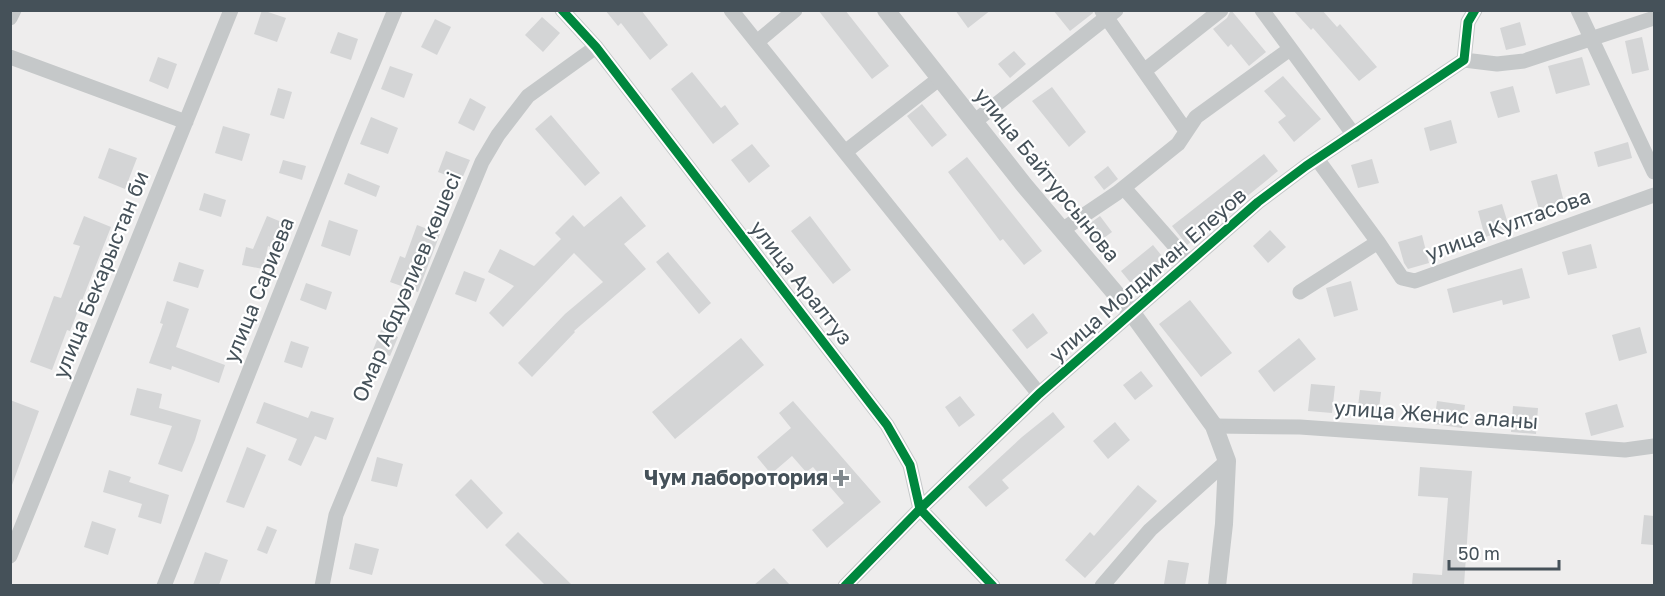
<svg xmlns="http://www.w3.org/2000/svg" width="1665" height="596" font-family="'Golos Text',sans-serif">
<rect width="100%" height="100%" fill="#eeeded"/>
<path fill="#d4d5d6" d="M262,10L286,18L277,42L254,34Z
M605,10H641L668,45L650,60L621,23L618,26Z
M818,10H845L889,66L872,79Z
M955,10H991L968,28Z
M1053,10H1092L1093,13L1070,31Z
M1231,10L1266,52L1249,66L1231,44L1228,47L1213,29L1227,18Z
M1293,10H1322L1337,27L1340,24L1377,67L1359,81L1313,28L1311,30Z
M542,17L560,33L543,52L525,35Z
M435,19L451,27L437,55L421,47Z
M1520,22L1526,45L1506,50L1500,28Z
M338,32L358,39L351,60L330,53Z
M1642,37L1649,70L1632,74L1625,41Z
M1014,51L1026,64L1010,78L998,64Z
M158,57L177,64L168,89L149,81Z
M1582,57L1590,85L1556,94L1548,66Z
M390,66L413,74L404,98L381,89Z
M692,72L721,108L725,105L739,124L713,144L671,89Z
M1283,76L1321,119L1294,142L1278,122L1286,116L1264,91Z
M1513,86L1520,112L1498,118L1490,92Z
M1052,87L1086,132L1069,147L1032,101Z
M278,88L292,92L284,119L270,115Z
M470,98L486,107L474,131L458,123Z
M922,104L947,135L932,147L907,116Z
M551,115L600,173L585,186L535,129Z
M371,117L398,128L388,154L360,144Z
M1451,120L1457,143L1430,151L1424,128Z
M223,126L250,134L242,161L215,153Z
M1628,142L1632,158L1598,167L1594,152Z
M752,144L770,166L749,183L731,160Z
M109,148L137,158L125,189L98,178Z
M446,151L470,160L461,181L438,172Z
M1264,154L1278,171L1187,245L1172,226Z
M967,157L1042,251L1024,265L1003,239L1000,241L948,172Z
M1372,159L1379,183L1358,188L1351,165Z
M283,160L306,166L302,180L279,173Z
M1108,166L1118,179L1104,190L1094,177Z
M348,173L380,186L376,197L344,184Z
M1557,174L1564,202L1539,209L1531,181Z
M204,193L226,200L221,217L199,210Z
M621,196L646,226L624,244L646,269L574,331L575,332L532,377L518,363L565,314L603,282L574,253L503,327L489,313L514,286L488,272L500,249L534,266L561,239L555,233L573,215L584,227Z
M1502,204L1510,230L1485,237L1478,211Z
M84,216L111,227L70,331L67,330L52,370L30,362L54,296L61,298L80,246L73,244Z
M267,216L284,223L273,248L268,246L263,269L242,265L246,247L253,249Z
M810,216L851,270L833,284L791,231Z
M1100,216L1112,232L1097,243L1085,227Z
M329,220L358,230L350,256L321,246Z
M417,225L440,234L418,292L390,282L400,256L405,258Z
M1270,230L1286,247L1268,263L1253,246Z
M1422,235L1429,263L1408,269L1404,263L1398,242Z
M1591,244L1597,268L1568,275L1562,252Z
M1153,245L1166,261L1134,287L1121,271Z
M668,252L711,303L699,314L656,262Z
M179,262L204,270L198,288L173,281Z
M1522,268L1530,298L1503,305L1502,300L1453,313L1447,289Z
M464,271L485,279L476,302L455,294Z
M1351,281L1358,310L1334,317L1326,288Z
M306,283L332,292L326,310L300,300Z
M1190,300L1232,353L1201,377L1159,324Z
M167,301L189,309L176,347L225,365L219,383L172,366L171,370L149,363L163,324L160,323Z
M1033,313L1048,333L1027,349L1012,330Z
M1640,327L1647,353L1619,361L1612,335Z
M381,330L398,337L390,356L373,350Z
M741,338L764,365L675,439L652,412Z
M1299,338L1316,359L1274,392L1258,371Z
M291,341L309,347L302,368L284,362Z
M1141,371L1153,386L1135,400L1123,385Z
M1311,384L1335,386L1332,413L1308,411Z
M137,388L162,394L159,408L201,420L195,440L182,472L158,464L172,426L130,415Z
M1360,390L1381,392L1378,417L1357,414Z
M960,396L975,415L959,427L945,407Z
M10,400L39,411L12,485H10Z
M793,401L881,502L827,548L812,530L844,503L813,467L806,472L792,456L771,474L757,457L791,428L779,413Z
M1437,401L1465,405L1462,428L1434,424Z
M264,402L308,418L311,411L334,418L326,440L315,436L301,466L288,460L297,439L256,423Z
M1617,404L1624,427L1591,436L1585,413Z
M1513,406L1538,408L1536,434L1511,432Z
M1053,412L1065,427L1002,480L1009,488L986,507L968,487L1022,437Z
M1115,422L1130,440L1108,459L1093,441Z
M247,447L266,455L244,508L226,502Z
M377,457L403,464L397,487L371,481Z
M1420,467L1472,471L1464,585H1412L1413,573L1442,575L1448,498L1418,496Z
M109,470L131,477L129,482L169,495L161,524L138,517L142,504L103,492Z
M471,479L503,513L487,529L455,495Z
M1138,485L1157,501L1085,578L1065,560L1090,532L1094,536Z
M1644,515L1654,516V545L1641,544Z
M92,521L116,529L108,555L84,547Z
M267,526L277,530L267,554L257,550Z
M518,532L572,585H545L505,545Z
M355,543L379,549L372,575L349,569Z
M205,552L228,560L219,585H193Z
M1168,560L1189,563L1185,585L1164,584Z
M774,568L790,585H754Z"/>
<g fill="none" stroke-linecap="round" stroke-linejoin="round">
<path stroke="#c5c8c9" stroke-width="15" d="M562,10L596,47L887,425L910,465L920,509L993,586
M731,10L1039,394
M1262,10L1354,135
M1578,10L1654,172
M1102,11L1186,131
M10,18L14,10
M757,42L795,10
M10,57L186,122
M1464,60L1497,64L1524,61L1654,18
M1144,71L1221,10
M974,122L1116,10
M845,152L940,78
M1317,159L1378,242
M1124,188L1189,262
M1062,230L1117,193L1178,144L1196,117L1290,49
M1300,292L1378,242L1402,278L1415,281L1654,195
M1214,426L1300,427L1625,450L1654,446
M10,556L231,10
M164,586L343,135L395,10
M322,586L336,515L482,162L498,135L528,96L596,47
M845,586L920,509L1039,394L1258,202L1306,166L1464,60L1468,22L1475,10
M1102,586L1150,530L1227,461"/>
<path stroke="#c5c8c9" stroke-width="18" d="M886,10L1024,185L1132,313L1214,426L1227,461L1224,524L1217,586"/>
<g stroke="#fff" stroke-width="13">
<path id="cycleway" d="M562,10L596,47L887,425L910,465L920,509L993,586
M845,586L920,509L1039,394L1258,202L1306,166L1464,60L1468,22L1475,10"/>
</g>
<use href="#cycleway" stroke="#00873e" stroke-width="9"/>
</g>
<path fill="#80888d" stroke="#fff" stroke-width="2" d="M838 469h6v6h6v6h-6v6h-6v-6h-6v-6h6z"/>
<g text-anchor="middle" stroke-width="4.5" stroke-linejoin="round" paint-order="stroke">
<g font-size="21" fill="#455159" stroke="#fff">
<text transform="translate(1047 175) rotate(51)" y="7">улица Байтурсынова</text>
<text transform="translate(1508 225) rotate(-20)" y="7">улица Култасова</text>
<text transform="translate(101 275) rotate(-68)" y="7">улица Бекарыстан би</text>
<text transform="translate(1148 275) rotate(-41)" y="7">улица Молдиман Елеуов</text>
<text transform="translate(801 283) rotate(52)" y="7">улица Аралтуз</text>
<text transform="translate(407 287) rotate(-67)" y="7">Омар Абдуәлиев көшесі</text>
<text transform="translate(259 290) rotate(-68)" y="7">улица Сариева</text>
<text transform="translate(1436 415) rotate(4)" y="7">улица Женис аланы</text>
</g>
<g font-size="21" font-weight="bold" fill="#455159" stroke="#fff" text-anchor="end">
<text x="828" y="485">Чум лаборотория</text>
</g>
</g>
<rect width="1665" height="596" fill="none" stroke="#455159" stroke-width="24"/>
<path d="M1449 560v9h110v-9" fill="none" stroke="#455159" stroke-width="3"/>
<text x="1458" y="560" font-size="18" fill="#455159" stroke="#ffffff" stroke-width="4.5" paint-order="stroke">50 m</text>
</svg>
